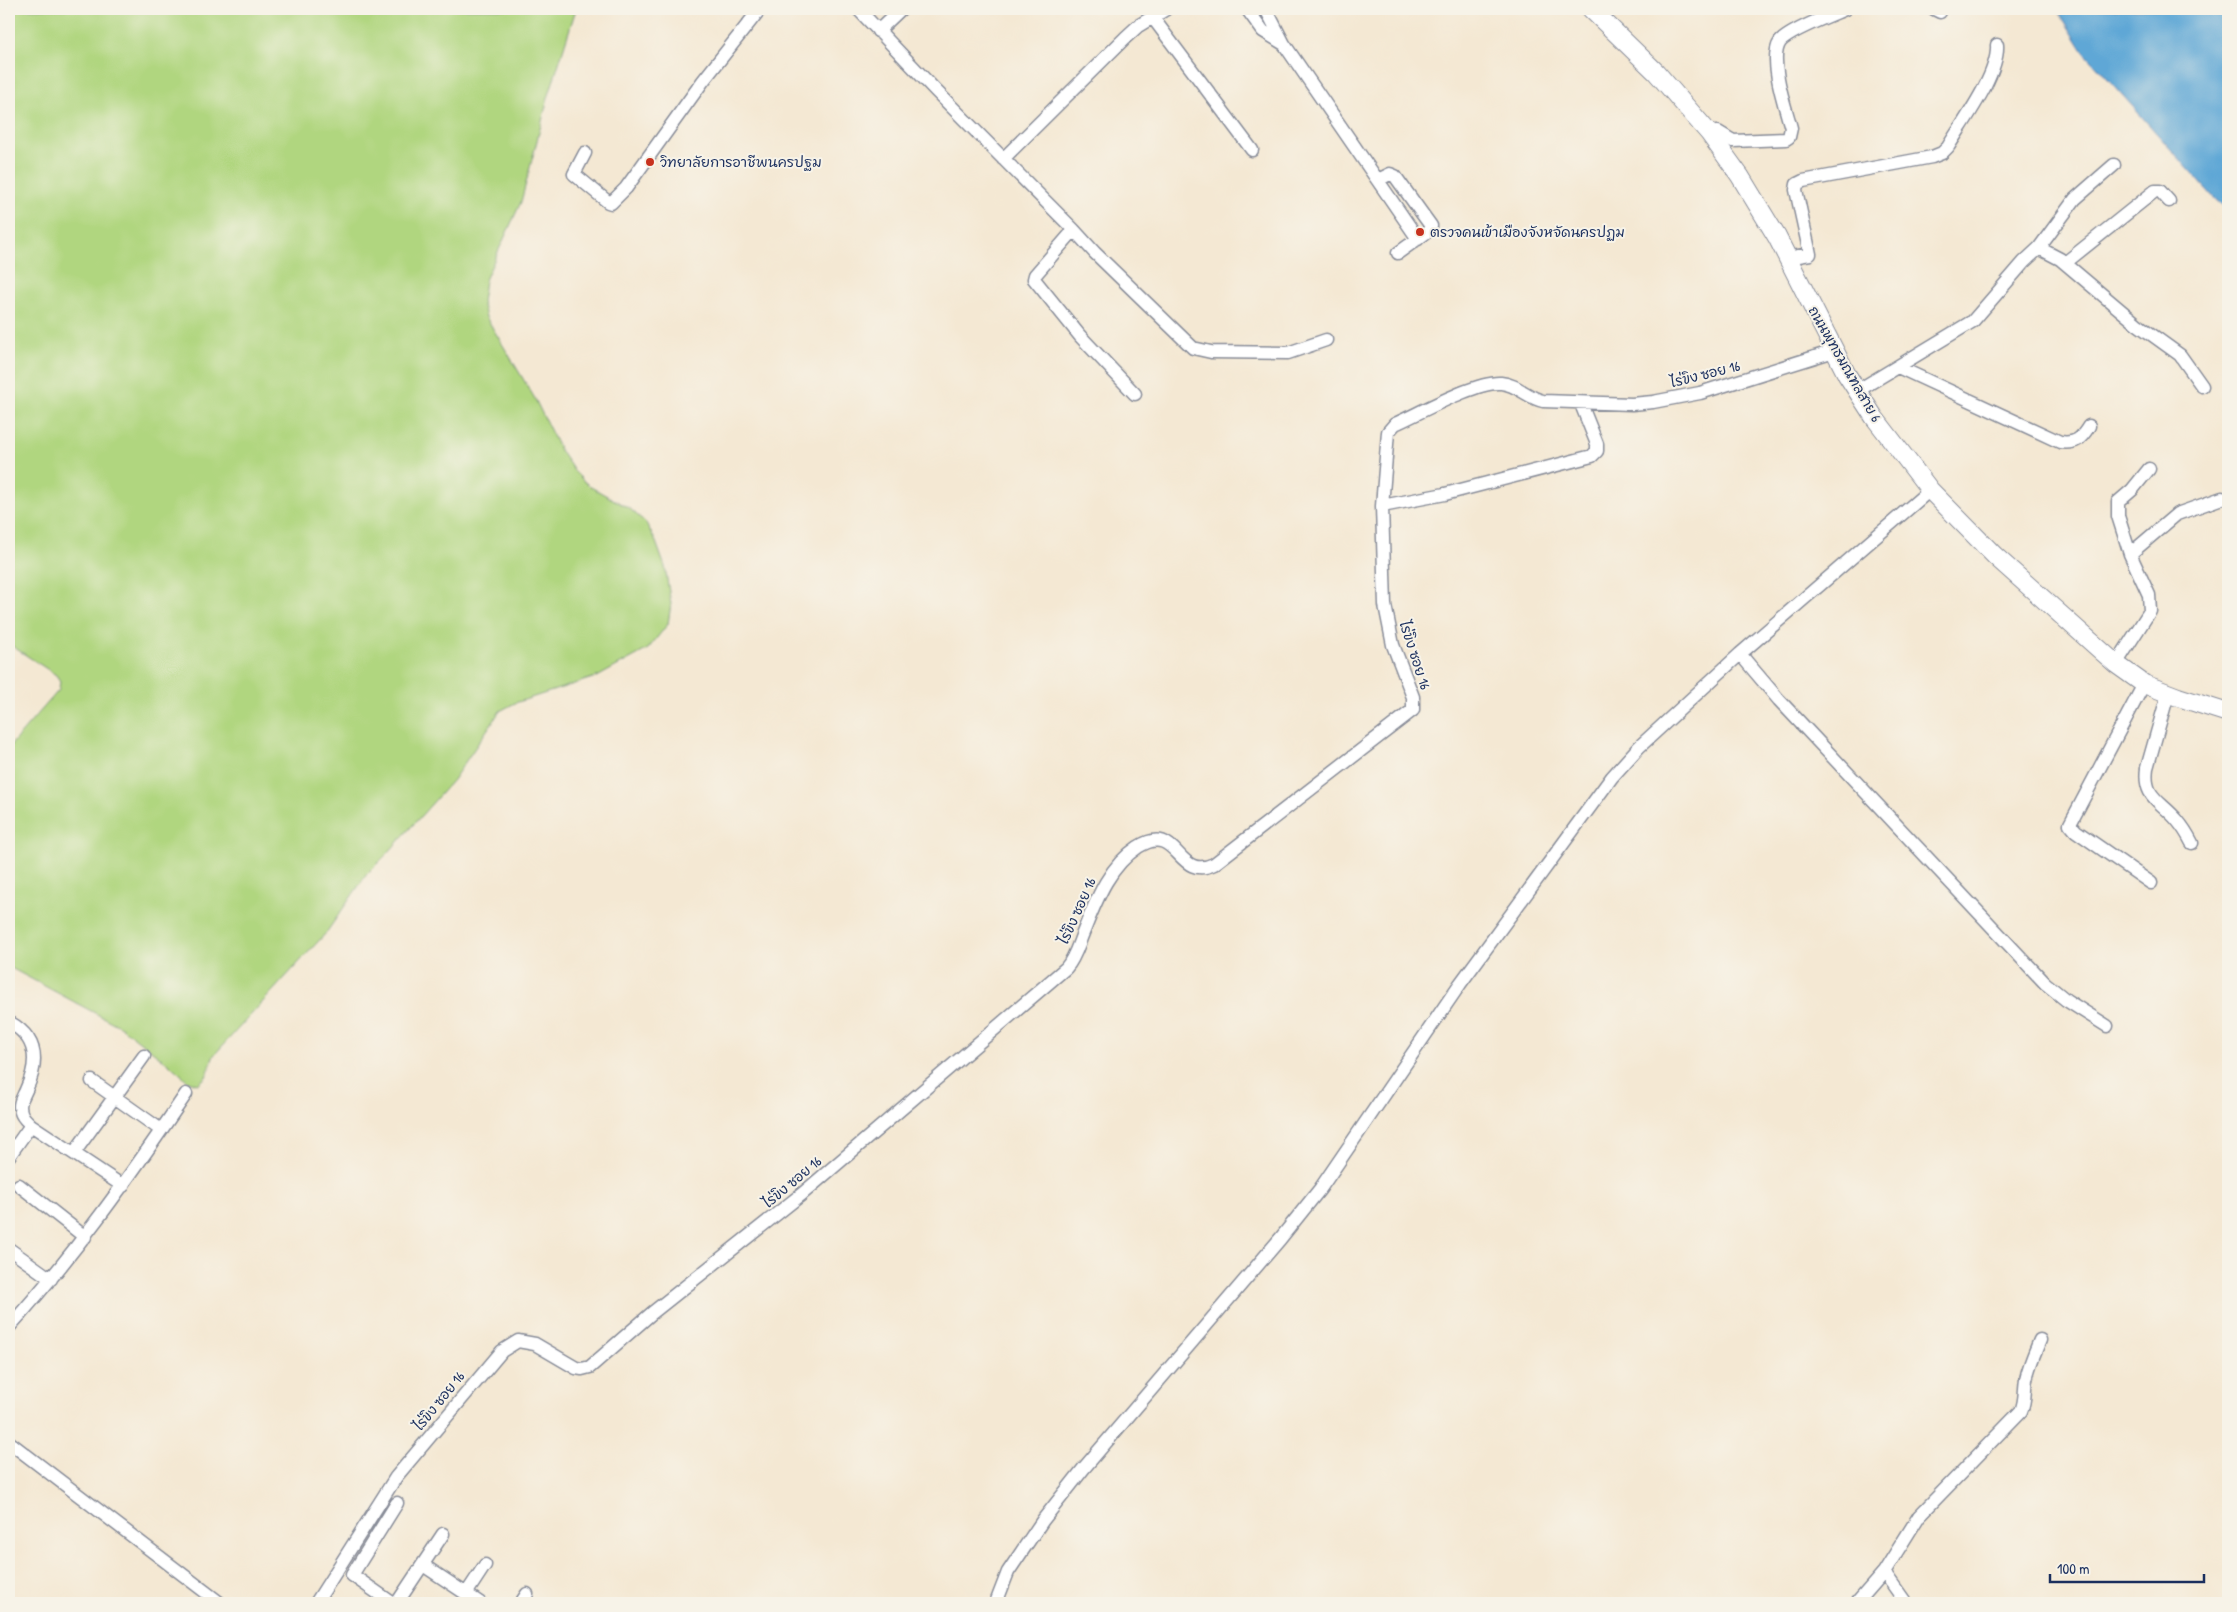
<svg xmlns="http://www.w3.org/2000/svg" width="2237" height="1612" font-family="'Patrick Hand','Playpen Sans Thai',sans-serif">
<rect width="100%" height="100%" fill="#f7f3e8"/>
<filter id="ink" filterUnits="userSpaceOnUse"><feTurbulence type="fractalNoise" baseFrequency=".02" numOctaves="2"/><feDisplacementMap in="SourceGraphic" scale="10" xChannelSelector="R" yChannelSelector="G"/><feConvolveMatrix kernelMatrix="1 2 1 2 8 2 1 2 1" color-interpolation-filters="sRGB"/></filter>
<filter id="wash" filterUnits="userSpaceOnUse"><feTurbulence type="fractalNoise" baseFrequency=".0096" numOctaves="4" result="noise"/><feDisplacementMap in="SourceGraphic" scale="20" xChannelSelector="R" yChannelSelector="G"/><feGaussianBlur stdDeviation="1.12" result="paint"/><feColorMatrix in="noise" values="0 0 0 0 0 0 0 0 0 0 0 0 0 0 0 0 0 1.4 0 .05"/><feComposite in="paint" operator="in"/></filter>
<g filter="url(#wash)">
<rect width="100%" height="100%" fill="#f4e8d3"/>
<path fill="#b0d67f" stroke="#66826e" d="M9,9H576L548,98L521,202L485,280L482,302L486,317L534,397L561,452L575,472L589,486L629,508L646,523L656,542L665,567L671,604L668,624L648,649L599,676L515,703L500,711L453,780L387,854L367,874L326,933L214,1055L206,1077L198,1084L188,1081L169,1064L121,1027L9,967V747L59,690L60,681L56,675L9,644Z"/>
<path fill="#5ea7d6" stroke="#3c6b9a" d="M2057,9H2228V210L2216,200L2084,52Z"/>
</g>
<g filter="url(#ink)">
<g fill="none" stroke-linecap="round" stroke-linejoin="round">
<g stroke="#888c98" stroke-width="15">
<path id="minor" d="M858,9L936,91L1074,230L1035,275L1034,279L1080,336L1135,394
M1247,9L1263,31L1284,44
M1266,9L1284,44L1418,239
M1934,9L1940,12
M1153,18L1252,150
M878,31L901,9
M1709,133L1718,132L1733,141L1786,139L1789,137L1791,128C1786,109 1768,59 1780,42C1789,31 1831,15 1845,9
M585,153L574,174L608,202L611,203L626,188L703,81L760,9
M1003,159L1125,38L1138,26L1166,9
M1378,180L1390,174L1395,176L1431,226L1430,230L1398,253
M1074,230L1095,253L1193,348L1211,352L1288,353L1326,340
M2039,248L2075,199L2114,165
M1787,258L1810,254L1796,190L1797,184L1803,181L1932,157L1942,153L1948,147C1963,122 1999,74 1997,45
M2065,263L2155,191H2160L2169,201
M1898,367L2060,442C2076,444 2081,439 2089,426
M1857,391L1973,321L2024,262L2039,248L2060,259L2137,324L2180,355L2202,386
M1382,506L1445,494L1592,456L1597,451V444L1581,404
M2130,554L2118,516V502L2132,490L2149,469
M1740,654L1779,700L2045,983L2066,1000L2107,1026
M2116,664L2150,611L2149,595L2130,554L2177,514L2222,498
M2144,684L2070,824L2076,831L2151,883
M2168,694L2147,768C2143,798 2160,800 2177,820C2183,827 2188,835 2192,843
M9,1022C38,1038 39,1062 26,1090C23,1097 18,1103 21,1112C22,1117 27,1121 31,1125L123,1186
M92,1081L161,1130
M74,1153L144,1056
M9,1156L31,1125
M19,1185L85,1237
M9,1249L51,1279
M9,1327C75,1254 131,1175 186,1094
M9,1442L220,1603
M423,1565L480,1603
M1884,1572L1906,1603
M466,1594L485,1565
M316,1603L396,1477L502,1351L518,1341L535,1344L576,1368L582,1369L590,1367L652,1313L802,1194L1066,968C1075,958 1078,945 1083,933C1096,901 1108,867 1138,847C1179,821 1176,882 1214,864L1413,710V697L1393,645L1385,605L1382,506L1388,432L1395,424C1420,413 1476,381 1501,383C1517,384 1528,398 1543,401L1632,404L1653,402L1700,393L1834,351
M392,1603L352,1575L397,1503
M397,1603L443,1534
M521,1603L527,1594
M996,1603L1008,1572L1043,1520L1084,1468L1280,1239L1320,1189L1460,984L1612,777L1639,747L1740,654L1930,490
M1857,1603L1884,1572L1919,1516L2021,1411C2026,1400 2024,1390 2026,1379C2029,1365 2035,1352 2040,1340"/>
</g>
<g stroke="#888c98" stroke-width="20">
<path id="secondary" d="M1591,9L1656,72L1709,133L1740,176L1777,237L1847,375L1874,417L1930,490L1995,556L2116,664L2144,684L2178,697L2228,713"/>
</g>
<use href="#minor" stroke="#fff" stroke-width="12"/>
<use href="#secondary" stroke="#fff" stroke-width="18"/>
</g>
</g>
<g fill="#c8321e" stroke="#f7f3e8" stroke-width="2">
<circle cx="650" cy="162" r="5"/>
<circle cx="1420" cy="232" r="5"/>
</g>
<g text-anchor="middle" stroke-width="4" stroke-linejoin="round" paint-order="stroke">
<g font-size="14" fill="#1b2f5e" stroke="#f7f3e8" text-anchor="start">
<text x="660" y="167">วิทยาลัยการอาชีพนครปฐม</text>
<text x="1430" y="237">ตรวจคนเข้าเมืองจังหจัดนครปฏม</text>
</g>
<g font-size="14" fill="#1b2f5e" stroke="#f7f3e8">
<text transform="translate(1845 364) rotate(60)" y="5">ถนนพุทธมณฑลสาย 6</text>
<text transform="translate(1705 374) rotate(-14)" y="5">ไร่ขิง ซอย 16</text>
<text transform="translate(1415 655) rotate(72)" y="5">ไร่ขิง ซอย 16</text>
<text transform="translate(1077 911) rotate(-66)" y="5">ไร่ขิง ซอย 16</text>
<text transform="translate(792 1182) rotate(-40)" y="5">ไร่ขิง ซอย 16</text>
<text transform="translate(439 1401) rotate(-51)" y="5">ไร่ขิง ซอย 16</text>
</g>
</g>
<rect width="2237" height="1612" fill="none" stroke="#f7f3e8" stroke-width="30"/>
<path d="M2050 1574v8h154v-8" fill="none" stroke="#1b2f5e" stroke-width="2.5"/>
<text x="2057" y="1574" font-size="15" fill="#1b2f5e" stroke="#f7f3e8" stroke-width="4" paint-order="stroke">100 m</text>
</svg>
